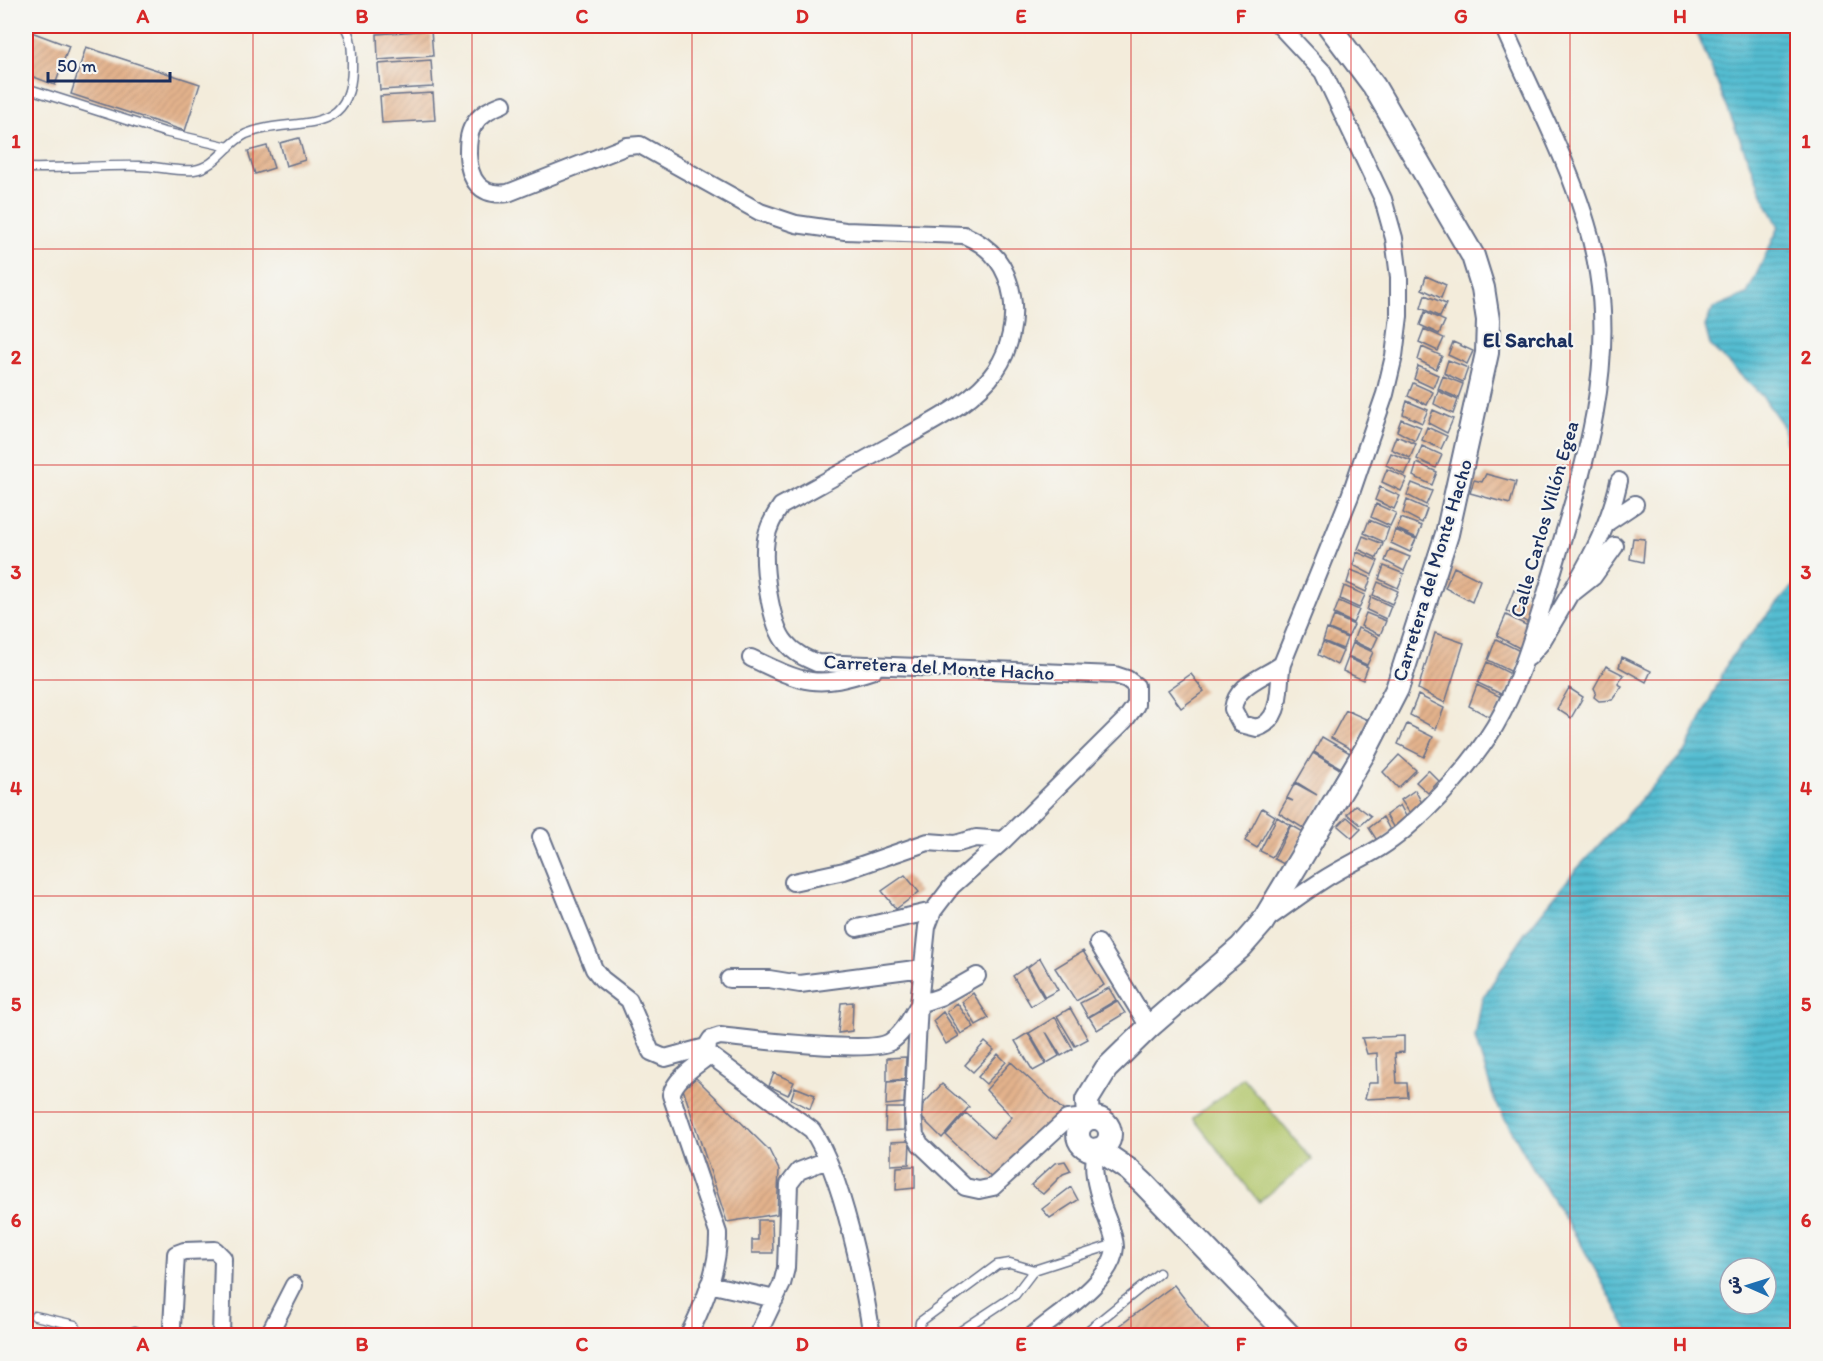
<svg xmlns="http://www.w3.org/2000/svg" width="1823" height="1361" font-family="Itim,'Playpen Sans Arabic',sans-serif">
<defs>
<pattern id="water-rules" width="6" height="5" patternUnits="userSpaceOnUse" patternTransform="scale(1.5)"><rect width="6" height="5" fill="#54bdd1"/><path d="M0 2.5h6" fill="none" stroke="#459aad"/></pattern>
<pattern id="building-hatch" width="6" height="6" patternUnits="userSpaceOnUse" patternTransform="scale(1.5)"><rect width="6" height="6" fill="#e3b28c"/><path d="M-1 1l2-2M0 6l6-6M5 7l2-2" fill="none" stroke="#c2997b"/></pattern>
</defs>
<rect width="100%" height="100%" fill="#f6f6f2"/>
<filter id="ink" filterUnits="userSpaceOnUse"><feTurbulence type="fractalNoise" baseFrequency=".0167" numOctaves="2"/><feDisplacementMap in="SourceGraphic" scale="12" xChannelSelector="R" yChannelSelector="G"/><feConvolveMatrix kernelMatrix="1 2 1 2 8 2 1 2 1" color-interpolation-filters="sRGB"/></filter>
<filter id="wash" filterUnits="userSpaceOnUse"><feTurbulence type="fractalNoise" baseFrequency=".008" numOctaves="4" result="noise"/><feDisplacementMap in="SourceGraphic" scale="24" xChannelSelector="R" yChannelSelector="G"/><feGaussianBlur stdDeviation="1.35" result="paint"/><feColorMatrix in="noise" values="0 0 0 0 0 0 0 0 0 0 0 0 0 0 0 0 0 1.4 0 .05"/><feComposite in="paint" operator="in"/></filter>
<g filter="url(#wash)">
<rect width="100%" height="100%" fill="#f3ecdb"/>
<path fill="#b0c569" stroke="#667a64" stroke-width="1.5" d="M1243,1078L1312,1160L1259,1202L1193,1118Z"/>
<path fill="url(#water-rules)" stroke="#387698" stroke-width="1.5" fill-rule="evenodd" d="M1694,26H1797V457L1790,458L1782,424L1762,396L1710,345L1705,326L1713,308L1747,294L1779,227L1763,196Z
M1797,581V1335H1631L1581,1244L1537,1175L1495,1101L1475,1038L1482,999L1525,933L1575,871L1687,749L1730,658ZM1730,1268H1766V1304H1730Z"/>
<g id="blocks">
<path fill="url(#building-hatch)" d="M26,30L69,46L55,85L26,74Z
M431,30L433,56L378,60L377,34Z
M86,47L200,84L185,131L71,94Z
M431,60L433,87L380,90L378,64Z
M433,93L435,120L382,123L380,96Z
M299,138L305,160L286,166L280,143Z
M267,146L274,168L255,174L248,151Z
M1426,276L1446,285L1441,298L1422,289Z
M1425,295L1446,304L1440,317L1421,308Z
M1425,312L1445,321L1439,334L1420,325Z
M1424,329L1444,338L1438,351L1419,342Z
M1453,342L1473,351L1467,364L1448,355Z
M1422,347L1442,356L1436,369L1418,360Z
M1448,360L1468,368L1463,382L1444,373Z
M1418,366L1438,375L1433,388L1414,379Z
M1443,376L1463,384L1458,398L1438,389Z
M1413,383L1433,392L1427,405L1408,396Z
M1438,391L1458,400L1453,414L1434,404Z
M1407,401L1428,410L1422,423L1403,414Z
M1433,410L1453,419L1447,433L1428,423Z
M1401,419L1421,427L1415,441L1397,431Z
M1427,427L1447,436L1441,449L1422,440Z
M1396,436L1416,444L1410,458L1391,449Z
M1422,446L1442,455L1436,468L1417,459Z
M1391,453L1411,461L1405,475L1386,465Z
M1417,463L1437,472L1432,485L1413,476Z
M1387,469L1407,478L1401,491L1382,482Z
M1486,474L1516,482L1510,504L1470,493L1474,480L1482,482Z
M1412,483L1432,491L1426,505L1407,495Z
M1380,487L1400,496L1394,509L1375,500Z
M1407,500L1427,509L1422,523L1403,513Z
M1376,504L1396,513L1390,526L1371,517Z
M1401,518L1422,526L1417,538L1397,529Z
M1369,520L1389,528L1384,542L1364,533Z
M1395,530L1416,539L1410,552L1391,543Z
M1363,536L1383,544L1377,558L1358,549Z
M1633,538L1645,539L1643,562L1630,559Z
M1390,549L1410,557L1404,571L1385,561Z
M1357,552L1378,561L1372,575L1353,565Z
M1384,566L1404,574L1398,588L1379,579Z
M1454,567L1480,580L1472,602L1445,588Z
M1351,570L1371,578L1366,592L1347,583Z
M1378,582L1398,591L1392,604L1373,595Z
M1344,586L1365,595L1359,608L1340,599Z
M1514,590L1540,603L1532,625L1506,611Z
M1371,597L1391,606L1386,619L1367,610Z
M1339,601L1359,610L1353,623L1334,614Z
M1366,613L1386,621L1380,635L1361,626Z
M1506,615L1532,628L1523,650L1497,636Z
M1334,616L1354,625L1348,637L1329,629Z
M1358,628L1378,637L1372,650L1353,641Z
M1327,629L1347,638L1343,649L1323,641Z
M1435,633L1464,643L1445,703L1418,689Z
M1496,639L1522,652L1514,673L1488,660Z
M1323,642L1343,651L1337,665L1318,655Z
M1353,643L1373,652L1367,665L1348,656Z
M1622,657L1651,671L1646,682L1619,667Z
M1348,658L1368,667L1363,680L1343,671Z
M1487,662L1513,675L1505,696L1478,683Z
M1606,666L1624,675L1618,684L1622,686L1612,700L1599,701L1594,697L1596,692L1594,688Z
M1191,674L1204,691L1181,708L1168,690Z
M1477,685L1503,698L1495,720L1469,706Z
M1569,688L1583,697L1571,718L1557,709Z
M1418,695L1444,708L1436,729L1410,715Z
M1346,710L1368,720L1352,750L1331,738Z
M1407,724L1433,737L1424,757L1398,744Z
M1322,737L1350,753L1341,768L1314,752Z
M1313,753L1340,769L1306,830L1279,813L1287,799L1293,801L1287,798L1295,783L1317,795L1296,782Z
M1399,755L1416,770L1398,788L1383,772Z
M1428,770L1439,781L1428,793L1416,782Z
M1415,790L1423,805L1411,815L1401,800Z
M1356,805L1371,816L1361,825L1347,814Z
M1400,805L1408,820L1395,830L1386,815Z
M1262,808L1275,816L1257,848L1245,841Z
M1277,817L1290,825L1272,857L1260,851Z
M1347,817L1361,829L1352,838L1338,826Z
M1383,817L1391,832L1378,842L1369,828Z
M1291,825L1305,833L1286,865L1274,859Z
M905,875L919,892L896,909L882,891Z
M1083,951L1104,985L1076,1001L1055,968Z
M1040,958L1058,990L1045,997L1028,967Z
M1026,967L1044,998L1031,1006L1013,976Z
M1109,988L1116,1000L1088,1017L1080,1003Z
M973,993L989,1018L976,1025L962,1002Z
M1117,1001L1125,1013L1097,1030L1089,1017Z
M853,1002L852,1031L838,1033L841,1003Z
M957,1003L974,1027L961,1034L947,1012Z
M1070,1008L1088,1039L1075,1046L1057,1016Z
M943,1012L959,1036L946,1044L933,1021Z
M1055,1017L1073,1049L1061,1056L1046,1032L1059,1056L1047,1063L1029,1033Z
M1028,1033L1046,1064L1033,1071L1015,1041Z
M1404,1036V1052L1395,1053L1397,1083H1407L1408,1097L1365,1099L1369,1083H1378L1377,1053L1367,1054L1362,1038Z
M985,1042L994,1050L973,1072L965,1065Z
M998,1054L1006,1062L986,1084L978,1077Z
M906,1057L905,1079L887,1081V1058Z
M1011,1062L1064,1111L995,1181L946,1135L966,1113L993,1138L1012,1117L986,1090Z
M774,1073L794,1082L788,1095L769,1086Z
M696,1078L769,1150L779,1170L777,1214L727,1222L683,1089Z
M905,1081L904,1103L886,1105L887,1082Z
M942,1084L969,1107L942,1138L916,1112Z
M795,1087L815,1095L810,1109L791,1099Z
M886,1108H904V1130L885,1131Z
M910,1141L909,1164L891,1165V1142Z
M1065,1161L1071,1171L1063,1174L1043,1194L1031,1185L1055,1163Z
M915,1166V1188L896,1190L897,1167Z
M1071,1187L1078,1200L1050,1218L1042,1209Z
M758,1220H772L773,1253H752V1240H758Z
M1174,1285L1213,1336H1106Z"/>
</g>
</g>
<g filter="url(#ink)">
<use href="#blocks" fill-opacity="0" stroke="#67718a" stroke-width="1.5"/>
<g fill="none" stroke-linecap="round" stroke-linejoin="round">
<g stroke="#67718a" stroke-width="11">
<path id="service" d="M26,88L164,132L229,147
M26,168C64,169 101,165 140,166C157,166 176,172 194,170C216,167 227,143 246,134C291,115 350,141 352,69C352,55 353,37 344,26
M35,1316L75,1325L79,1336
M918,1336L920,1322L997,1265L1010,1263L1034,1270L1115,1244
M953,1336L1015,1295L1034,1270
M1081,1336L1159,1273"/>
</g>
<g stroke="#67718a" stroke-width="15">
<path id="pedestrian" d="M135,1333V1336"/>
</g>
<g stroke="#67718a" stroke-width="20">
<path id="minor" d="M1280,26L1323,72L1383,199L1394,238L1399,277V316L1394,356L1385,394L1350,496L1282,664
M503,104C490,109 480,114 473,126C468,134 468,145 468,154C469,180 480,197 508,193L627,146L640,145L760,212L796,224L845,231L964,235C992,247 1007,266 1012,296C1016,320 1010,350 996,370C973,404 927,424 893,444C856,465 819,485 781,506C774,516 768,526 766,539C762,564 770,625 786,643C794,653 805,658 817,663L1115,675L1127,679L1136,686V705L1125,720L1004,840L952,886L933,911L927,927L919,1004L913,1114L915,1135L920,1144L965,1187L979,1190L993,1187L1067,1119L1077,1118L1082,1124
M1608,522L1635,504
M1574,592L1593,577L1615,546
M1529,657L1541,643C1571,591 1607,539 1619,481
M751,658C805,684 816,689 874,670
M1282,664C1277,686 1284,719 1257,728L1241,724L1233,709C1236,684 1265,677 1282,664Z
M541,837L594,969L602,979L629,1000L651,1052L665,1058L706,1047
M793,882L844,871L928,842L955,844L976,838L1004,840
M1267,919C1286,906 1304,892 1323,880C1349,863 1379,852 1403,831C1437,802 1472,764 1495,726C1521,682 1537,623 1552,574C1581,476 1615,377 1598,273C1585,190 1536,103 1503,26
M857,928L933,911
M1098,943L1149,1027
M729,979H769L800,984L923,968
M919,1004L940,997L977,976
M706,1047L710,1055L812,1130C843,1176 863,1279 872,1336
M706,1047L711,1039L720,1036C747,1039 872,1054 890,1042C903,1034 910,1019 918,1006
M709,1284L775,1299
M172,1327L176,1254L184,1251L215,1250L223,1258L221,1336
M271,1336V1330L294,1285
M688,1336C704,1305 719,1268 718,1233L671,1095C676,1077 696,1066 710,1055
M757,1336L782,1284L786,1268L789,1184L799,1171L827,1160
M1032,1336C1057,1314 1113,1282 1115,1247C1115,1235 1107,1220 1103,1208C1097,1188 1091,1170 1096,1149"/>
</g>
<g stroke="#67718a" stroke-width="26">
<path id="secondary" d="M1078 1134a16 16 0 1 1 32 0a16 16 0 1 1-32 0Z
M1088,1119L1087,1100L1106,1069L1149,1027L1241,947L1262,923L1365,751L1397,689L1447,534L1487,353L1488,320L1483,288L1473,256L1374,86L1329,26
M1098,1149L1129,1170L1144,1184L1290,1336"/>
</g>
<use href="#service" stroke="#fff" stroke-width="8"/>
<use href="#pedestrian" stroke="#fff" stroke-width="12"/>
<use href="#minor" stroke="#fff" stroke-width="16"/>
<use href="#secondary" stroke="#fff" stroke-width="22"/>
</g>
</g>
<path fill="none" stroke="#d62828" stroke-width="1.5" stroke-opacity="0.55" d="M253,26V1336M472,26V1336M692,26V1336M912,26V1336M1131,26V1336M1351,26V1336M1570,26V1336M26,249H1798M26,465H1798M26,680H1798M26,896H1798M26,1112H1798"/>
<g text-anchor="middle" stroke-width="4.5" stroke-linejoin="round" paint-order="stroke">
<g font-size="20" fill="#1b2f5e" stroke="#f6f6f2">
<text transform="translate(1544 519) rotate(-74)" y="7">Calle Carlos Villón Egea</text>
<text transform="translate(1432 570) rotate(-73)" y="7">Carretera del Monte Hacho</text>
<text transform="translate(939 667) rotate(3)" y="7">Carretera del Monte Hacho</text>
</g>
<g font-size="21" font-weight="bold" fill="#1b2f5e" stroke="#f6f6f2">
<text x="1528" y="347">El Sarchal</text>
</g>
</g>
<rect width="1823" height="1361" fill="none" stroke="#f6f6f2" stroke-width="66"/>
<g transform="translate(1748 1286) rotate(273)"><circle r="28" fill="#f6f6f2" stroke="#9ea6b7" stroke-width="1.5"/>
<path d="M0-4.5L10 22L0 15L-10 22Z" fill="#1f6fb2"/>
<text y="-9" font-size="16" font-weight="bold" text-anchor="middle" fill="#1b2f5e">ش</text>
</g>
<path d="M48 72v9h122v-9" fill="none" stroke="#1b2f5e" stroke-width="3"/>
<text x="57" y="72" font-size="18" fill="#1b2f5e" stroke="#f6f6f2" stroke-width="4.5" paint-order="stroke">50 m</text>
<rect x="33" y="33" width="1757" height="1295" fill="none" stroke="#d62828" stroke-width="2"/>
<g font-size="20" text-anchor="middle" font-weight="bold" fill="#d62828">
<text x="143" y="23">A</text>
<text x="362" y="23">B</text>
<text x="582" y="23">C</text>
<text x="802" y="23">D</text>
<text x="1021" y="23">E</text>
<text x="1241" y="23">F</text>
<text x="1461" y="23">G</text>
<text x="1680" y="23">H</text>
<text x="16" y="148">1</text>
<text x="1806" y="148">1</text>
<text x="16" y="364">2</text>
<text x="1806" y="364">2</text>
<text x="16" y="579">3</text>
<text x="1806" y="579">3</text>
<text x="16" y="795">4</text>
<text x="1806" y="795">4</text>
<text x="16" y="1011">5</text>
<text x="1806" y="1011">5</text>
<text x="16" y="1227">6</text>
<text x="1806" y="1227">6</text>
<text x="143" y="1351">A</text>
<text x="362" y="1351">B</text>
<text x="582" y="1351">C</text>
<text x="802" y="1351">D</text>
<text x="1021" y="1351">E</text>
<text x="1241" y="1351">F</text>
<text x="1461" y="1351">G</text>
<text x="1680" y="1351">H</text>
</g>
</svg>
